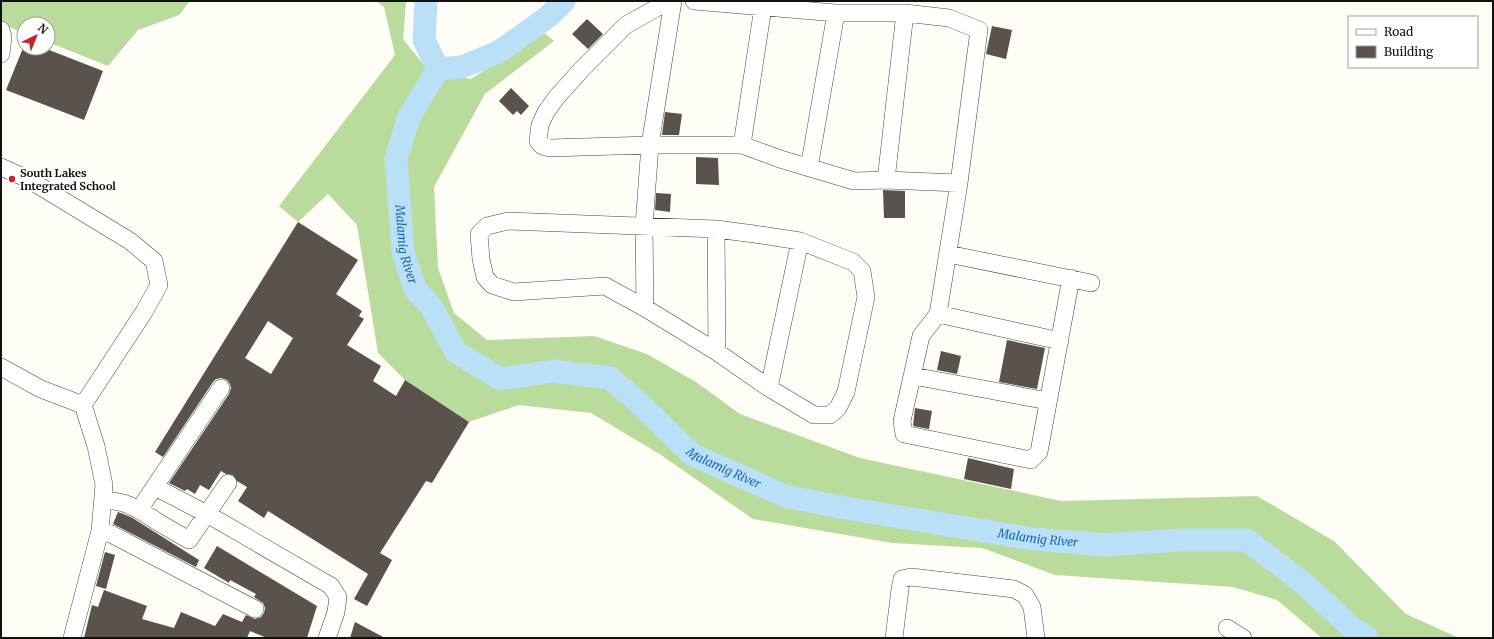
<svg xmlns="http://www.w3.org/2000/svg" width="1494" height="639" font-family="Merriweather,serif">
<rect width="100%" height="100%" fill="#fffdf5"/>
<path fill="#b9dc9c" d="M1,1H190L179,15L138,30L108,66L48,42V24H24V33L1,24Z
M376,1H406L403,39L428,70L471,79L542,31L554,41L485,94L434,187L438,268L454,313L487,340L594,336L647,354L696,382L740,414L860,458L1061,501L1257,496L1334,541L1406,614L1459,638H1322L1277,600L1233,587L1055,575L982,548L892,543L753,519L661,455L591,413L519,405L469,422L405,380L378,353L357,225L328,194L298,222L279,206L395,55L384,7Z"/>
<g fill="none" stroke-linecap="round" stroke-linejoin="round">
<g stroke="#b9e0f7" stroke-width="23">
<path d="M426,1L424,40L438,69"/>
<path id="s1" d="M438,69L409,117L396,159L403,252L415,289L431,306L456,352L500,379L553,371L610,378L640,404L693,455L785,496L851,509L1034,539L1104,545L1181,540H1247L1303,583L1350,626L1367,638"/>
<path d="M438,69L462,67L500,51L549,16L564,1"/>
</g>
</g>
<path fill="#5a524d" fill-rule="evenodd" d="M587,19L603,34L588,49L572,34Z
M992,26L1012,30L1006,59L986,54Z
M23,48H44L103,71L84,120L6,90Z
M511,88L529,106L521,115L517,111L513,115L499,101Z
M665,112L682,114L679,135H662Z
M696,157L718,158L719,185L696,184Z
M883,190L905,191V218H884Z
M656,193L671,194L670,212L655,210Z
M298,222L358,260L336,294L362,311L359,316L364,319L347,345L381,366L373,381L396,396L405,380L469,422L432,483L426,481L380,553L392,560L367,606L354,599L368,574L268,511L264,518L238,501L247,487L237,481L233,475L226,474L221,471L209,490L200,485L195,494L187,489L185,491L169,483L229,394L231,388L230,384L227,380L221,378L216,379L213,382L163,457L155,452ZM268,321L293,338L271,374L245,358Z
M1007,340L1045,348L1037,389L999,382Z
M941,351L961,356L957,374L937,370Z
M915,408L932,411L929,429L913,426Z
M968,458L1014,469L1011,489L964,479Z
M118,512L131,517L199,560L196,567L113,524Z
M217,546L317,606L307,638H267L250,631L247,638H84L92,605L98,607L104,590L147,606L142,619L174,628L181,612L215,626L223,614L242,622L246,615L255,619L261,617L264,613L265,608L263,603L254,597L256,594L230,580L229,583L204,568Z
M105,552L115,555L106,589L96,586Z
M355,622L385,638H350Z"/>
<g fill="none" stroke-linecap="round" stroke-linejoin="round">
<g stroke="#444" stroke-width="18">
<path id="minor" d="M669,1L626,25L581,70L556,98L546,112L540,125L538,141L542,146L550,148L650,145H742L764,153L780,159L854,181L886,180L959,183
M694,1L836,13H905L949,18L979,30L959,183L938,314L921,336L902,421L904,434L1031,460L1039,452L1071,278
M1,30L3,37L1,54
M742,145L763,7
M1,167L28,179L130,241L154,261L159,285L144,312L83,405L96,446L104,485L100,531L72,638
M809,168L836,13
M886,180L905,13
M508,221L716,229L754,234L800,241L853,262L862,271L866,297L846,392L838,408L830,415H814L769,388L717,352L645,308L605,286L514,292L492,285L485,277L481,259L479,234L487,226Z
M716,229L717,352
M948,254L1091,283
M645,308L644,226L650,145L673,1
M938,314L1060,341
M1,367L41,389L83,405
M913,376L1048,401
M769,388L800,241
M155,487L207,514L331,586L338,597L336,612L327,638
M103,501C125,499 141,511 158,522C168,528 178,534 189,540L228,483
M139,510L221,388
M100,531L111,534L255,609
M1227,628L1243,638
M894,638L900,589L902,579L911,577L1014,589L1025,595L1032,607L1036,638"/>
</g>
<use href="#minor" stroke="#fff" stroke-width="17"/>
</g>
<circle fill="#c4262e" stroke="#fff" stroke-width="1.5" cx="12" cy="179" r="4"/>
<g text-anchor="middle" stroke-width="4" stroke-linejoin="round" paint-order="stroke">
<g font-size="11" font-weight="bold" fill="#111" stroke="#fff" text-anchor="start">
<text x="20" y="177">South Lakes<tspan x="20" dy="13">Integrated School</tspan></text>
</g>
<g font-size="12" font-style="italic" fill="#1768a6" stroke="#fff">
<text dy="4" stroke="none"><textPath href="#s1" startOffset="186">Malamig River</textPath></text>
<text dy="4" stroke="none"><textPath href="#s1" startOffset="617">Malamig River</textPath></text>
<text dy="4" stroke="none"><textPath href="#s1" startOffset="941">Malamig River</textPath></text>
</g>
</g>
<rect width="1494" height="639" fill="none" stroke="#111111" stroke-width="4"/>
<rect x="1348" y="16" width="130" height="52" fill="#ffffff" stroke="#a0a0a0"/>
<rect x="1356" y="29" width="20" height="6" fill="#ffffff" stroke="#a0a0a0"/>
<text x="1384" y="36" font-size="12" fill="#111111">Road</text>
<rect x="1356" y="46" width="20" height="12" fill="#5a524d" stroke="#a0a0a0"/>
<text x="1384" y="56" font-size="12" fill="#111111">Building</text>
<g transform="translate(36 36) rotate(43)"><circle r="19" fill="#ffffff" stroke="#a0a0a0"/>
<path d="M0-3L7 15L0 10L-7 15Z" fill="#c4262e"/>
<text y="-6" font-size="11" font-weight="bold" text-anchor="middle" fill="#111111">N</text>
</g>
</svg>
